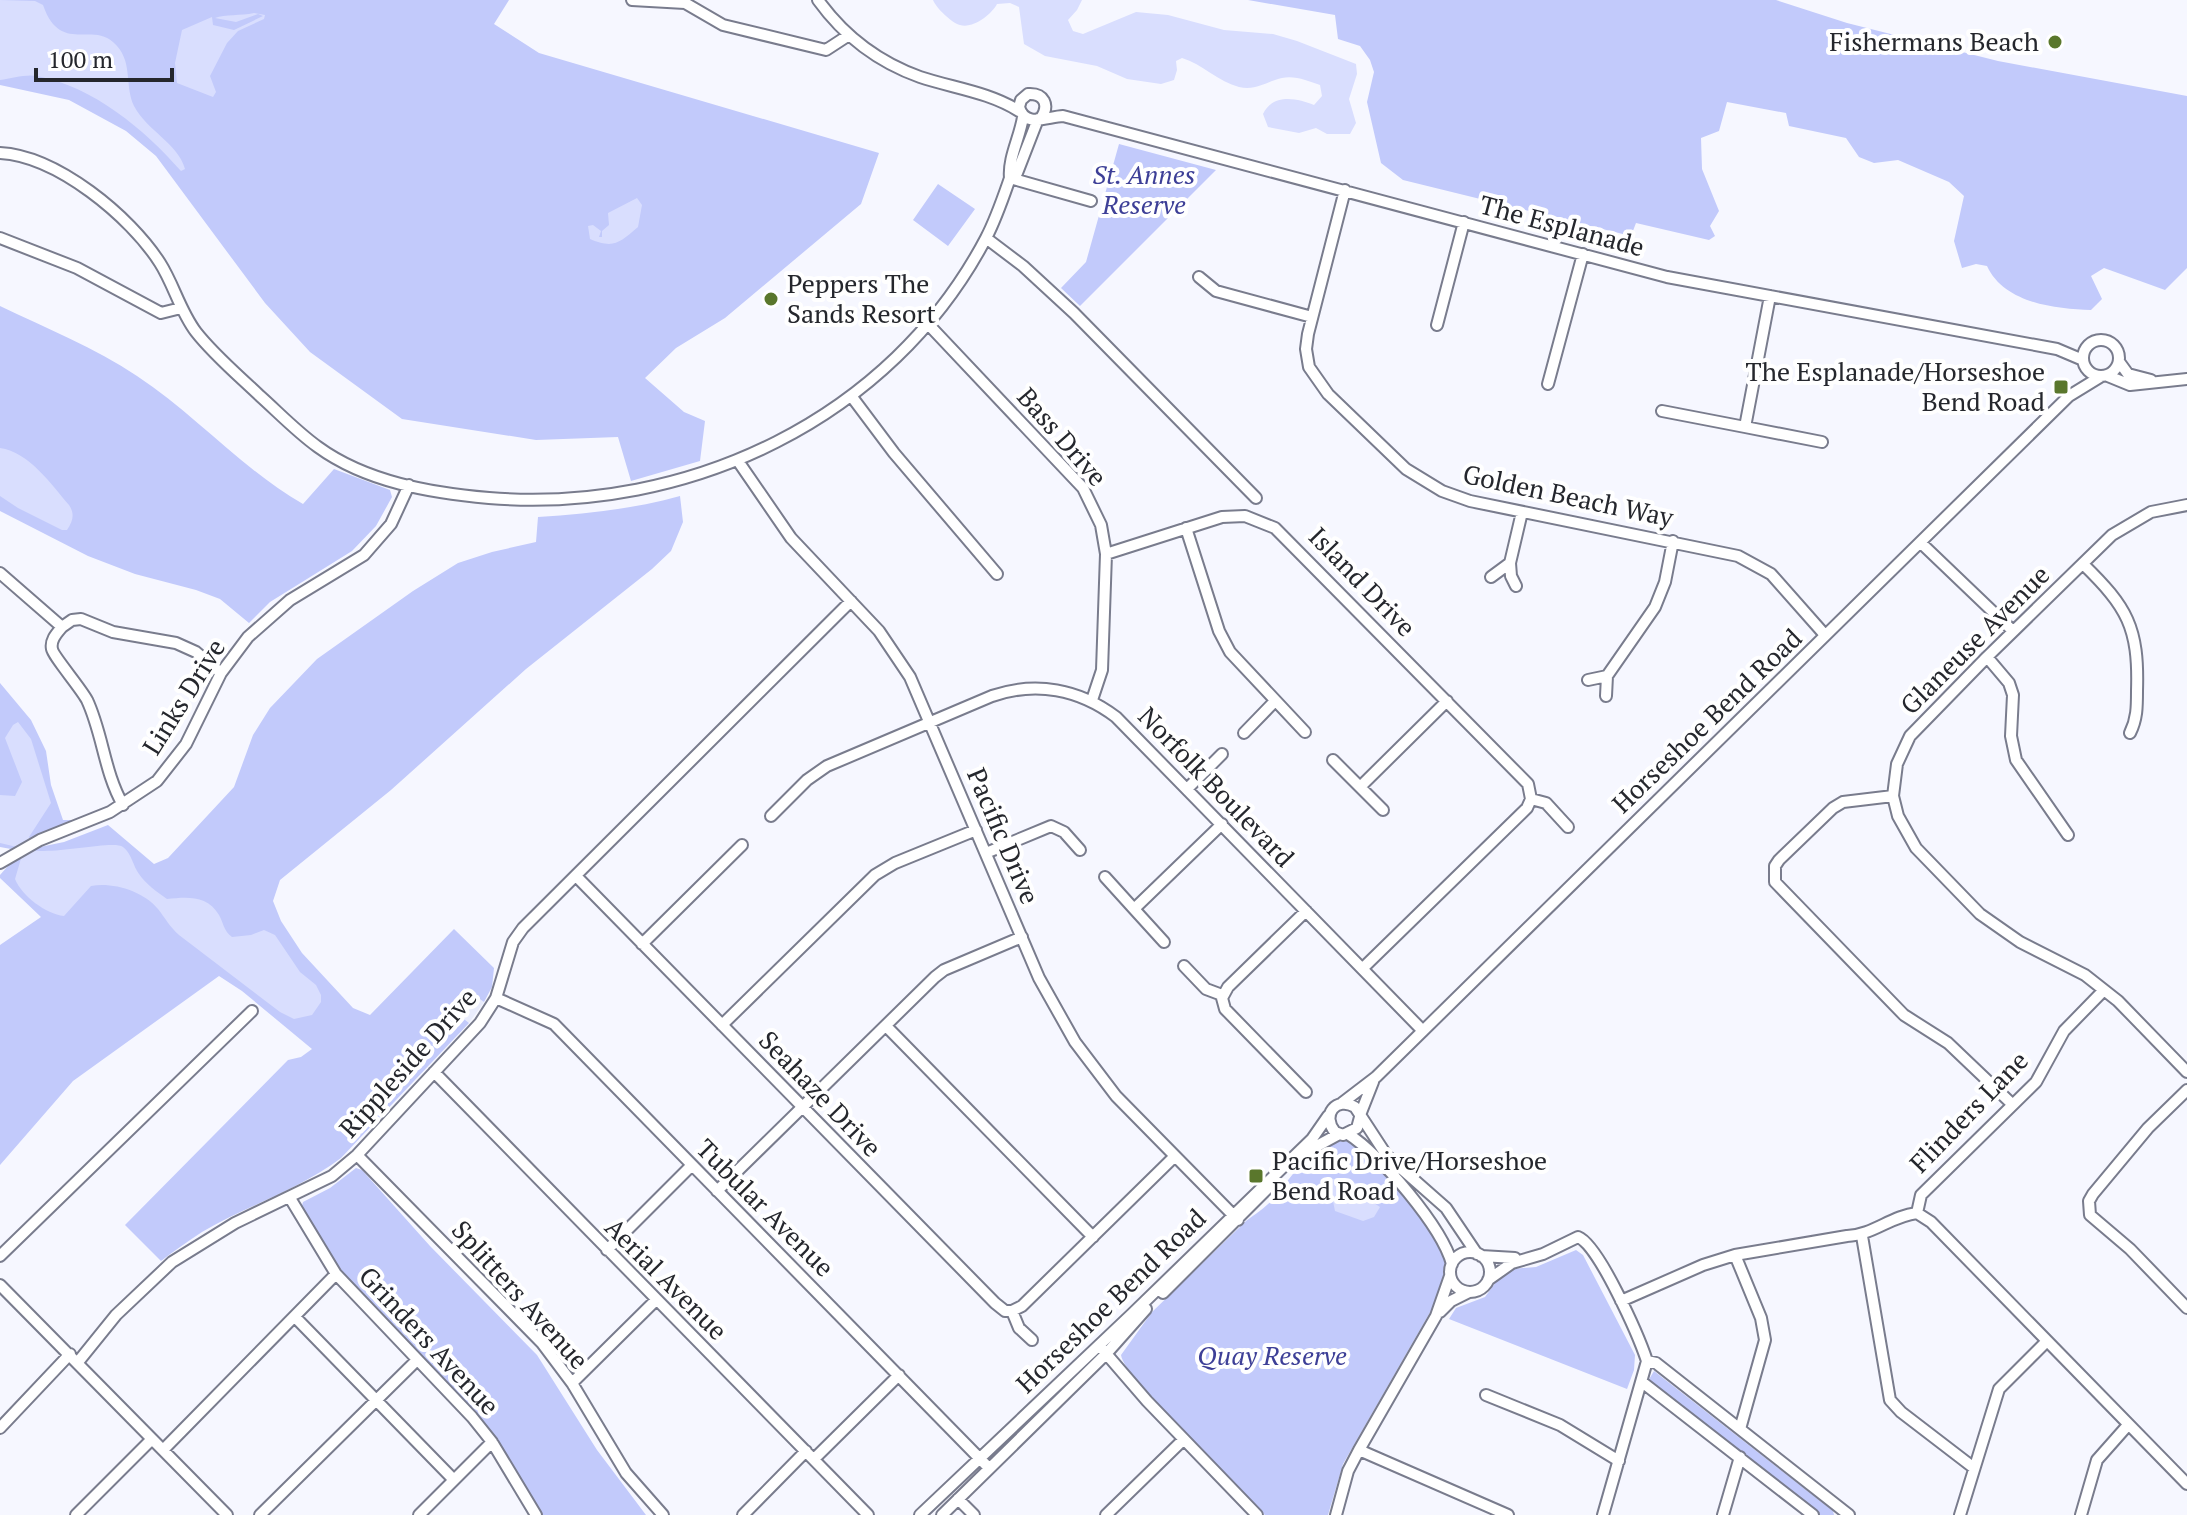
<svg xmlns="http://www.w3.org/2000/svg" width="2187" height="1515" font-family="'PT Serif',serif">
<rect width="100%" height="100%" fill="#f6f7ff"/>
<path fill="#e9ecfc" d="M464,987L484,1002L469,1023L450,1008Z"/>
<path fill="#c2cafb" d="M0,0H509L494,24L539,53L879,153L861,204L725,318L676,348L645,378L684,412L705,421L700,461L631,481L618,437L536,440L402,419L310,352L265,303L156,156L126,131L69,100L0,85Z
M1248,0H1776L1847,23L1998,61L2187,96V268L2165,290L2104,268L2091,276L2102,299L2091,310C2055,309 2004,303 1987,266L1976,264L1962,268L1954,241L1964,196L1949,182L1898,160L1874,163L1859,157L1846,138L1789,126L1786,113L1727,102L1719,131L1701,138L1702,169L1719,211L1710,226L1715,236L1709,240L1636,223L1631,236L1403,180L1381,163L1367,102L1374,72L1370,60L1360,46L1338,39L1335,15Z
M1119,144L1216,170L1080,306L1061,288L1086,262Z
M938,184L975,209L948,246L913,220Z
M0,306C46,328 95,348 137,376C196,415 242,469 303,504L334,469L390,490L392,497L376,526L352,551L270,602L249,623L220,599L196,590L135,574L88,556L0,511Z
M680,496L683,522L671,551L652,569L526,669L391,790L280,880L273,901L281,921L302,953L353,1008L370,1015L454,929L494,968L492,987L484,1002L464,988L450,1008L469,1023L341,1158C297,1191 248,1205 202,1232C188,1241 174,1251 161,1261L125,1225L288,1060L301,1057L312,1049L242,991L219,976L73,1081L0,1165V945L41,917L0,878V875L15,858L11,849L0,847V683L31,720L46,751L51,785L63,820H74L31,841L35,848L64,842L108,825L154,864L168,858L234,787L253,735L270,708L317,659L413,591L458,563L492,552L536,542L538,517C587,514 633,509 680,496Z
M1346,1140C1368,1150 1440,1235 1445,1258C1447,1271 1443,1284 1440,1295L1343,1464L1328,1515H1265C1241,1490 1124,1379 1121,1355L1152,1312L1246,1221C1255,1214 1264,1209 1272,1200C1292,1178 1312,1140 1346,1140Z
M356,1168L362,1170L430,1246L537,1355L597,1450L646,1515H542L496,1440L340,1272L301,1209L303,1202L330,1188Z
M1576,1250L1583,1255L1635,1355L1634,1370L1627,1389L1449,1319L1456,1308L1485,1297L1501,1275L1510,1269L1536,1267Z
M1654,1371L1833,1511L1834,1515H1819L1648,1381Z"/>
<path fill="#d9defe" d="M0,0L35,1L43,5C60,54 91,22 113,42C134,60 124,85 134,106C147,131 178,143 185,169L181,171C144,129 94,87 37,76C26,74 12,78 0,80Z
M933,0H1082L1077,10L1068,20L1073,31L1083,34L1136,12L1168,15L1224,30L1273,34L1297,41L1356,64L1357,74L1349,99L1356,123L1350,134H1327L1316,128L1299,133L1268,127L1263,114C1273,93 1297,98 1314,105L1322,96L1320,85C1309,81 1294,75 1282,78C1267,81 1257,91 1239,87C1219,82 1202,64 1182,58L1176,61L1177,70L1174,80L1161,84L1127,79L1097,66L1045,56L1024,44L1019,7L1010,3L997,4C992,14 973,29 960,25C952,23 936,8 933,0Z
M254,13L265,15L264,19L238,31L227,43L210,76L216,92L213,97L177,83L175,63L182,30L212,17L213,25L234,30L263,16L258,14L236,22L215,18C225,14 241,16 254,13Z
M637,198L642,205L638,227C619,243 614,249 590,239L588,226L593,225L601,231L599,237H602V231L609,225L608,213Z
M0,448C29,452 51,484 69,505C75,514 73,521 67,530H62L18,508L0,496Z
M18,722L31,739L51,803L29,837L32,850C54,855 113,840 123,847C132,854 133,866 139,874C146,884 157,892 167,899C187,897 207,895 219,915C224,924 223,930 232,937L251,935L264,930L275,935L300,972L316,985L321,995V1002L312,1015L294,1019L280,1012L179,935C170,927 165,918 158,909C143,891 113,882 91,886L64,916C46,914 22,896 15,879L22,855L17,847L0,843V795L15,796L22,782L5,738L13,725Z
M1329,1178L1361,1184L1366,1198L1380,1207L1374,1217L1363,1221L1335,1211L1333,1201L1323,1185Z"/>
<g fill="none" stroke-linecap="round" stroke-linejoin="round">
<g stroke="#797c8d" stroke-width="14">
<path id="minor" d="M632,0L685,3L723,25L826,50L849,35
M818,0C844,36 878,62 920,77C953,88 989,92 1019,111
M1041,118C1050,105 1044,93 1028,94L1021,100L1019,107C1025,128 1046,117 1063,116L1667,277L2057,349L2083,360
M0,153C57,156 130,216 160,263C174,285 180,311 196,332C214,355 238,375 260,396C279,413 297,432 318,447C366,482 431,493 489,498C688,514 891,419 986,238C996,219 1003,198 1010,178L1017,173L1038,119
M1010,178L1091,201
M1010,178C1008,158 1020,137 1023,117
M1345,190L1308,334L1306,349L1309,367L1328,394L1406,469L1442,491L1470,501L1738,556L1771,574L1825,635
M0,238L77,268L161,313L181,308
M986,238L1023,266L1074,313L1256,498
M1199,277L1216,291L1312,317
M1770,296L1745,427L1822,442
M928,324L1083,488L1101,525L1106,554L1102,670L1092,700
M1437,325L1464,222
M2083 358a18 18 0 1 1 36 0a18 18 0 1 1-36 0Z
M2120,363L2128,374L2151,380
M2108,376L2130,385L2187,379
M1548,384L1583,254
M852,397L894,453L997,574
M1662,411L1745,427
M738,461L791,538L879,631L910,677L1039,978L1075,1042L1116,1096L1238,1220
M2187,505L2151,512L2112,535L1987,657L1910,736L1897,764L1893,796L1898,816L1916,848L1980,914L2020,942L2085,975L2118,1001L2187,1072
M1186,528L1219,631L1230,652L1305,732
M1921,543L2013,631
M1106,554L1222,517L1245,516L1275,528L1528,784L1531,799L1546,803L1568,827
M1510,563L1511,576L1516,586
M2083,564C2127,607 2139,627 2137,691C2137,707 2137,719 2130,733
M0,573L62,627C57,633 50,640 52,649C53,656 80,687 87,700C103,734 104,772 123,805
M1491,577L1510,563L1522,512
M62,627L72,620L81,619L113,632L176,643L196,652L221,673
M1987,657L2009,683L2013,695L2011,736L2016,760L2068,835
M1588,680L1607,676L1655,607L1665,582L1673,541
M1606,696L1607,676
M1244,733L1275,701
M1333,760L1360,787
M1187,789L1222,754
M1893,796L1843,802L1833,808L1779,860L1775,866V882L1904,1015L1948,1043L2012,1104
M1383,810L1360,787L1447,701
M771,816L807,780L827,766L992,696C1036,681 1079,689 1116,717L1423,1031
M986,853L1051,826L1064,832L1080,850
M0,863L40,840L110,812L157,781L186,744L221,673L248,637L290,600L364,555L391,524L409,485
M576,876L995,1303L1005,1311H1012L1019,1328L1032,1340
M1105,877L1134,909
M1306,911L1228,987L1222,998L1225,1009L1306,1092
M1164,942L1134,909L1222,824
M642,944L742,845
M1184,966L1206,989L1222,995
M1363,968L1527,808L1531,799
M496,998L554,1024L989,1468
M722,1025L875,875L895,863L976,830
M886,1026L1093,1237
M434,1072L868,1515
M2187,1090L2148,1128L2093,1194L2089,1201L2090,1215L2130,1249L2187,1308
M1342,1103L1376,1077L2069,396L2100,377
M1360,1115L1373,1082
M1360,1117L1357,1128L1343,1135L1335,1132C1321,1115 1336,1096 1355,1107L1387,1156L1446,1208L1477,1254
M1348,1134C1380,1154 1442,1227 1452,1264
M1306,1152L1339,1134
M357,1155L542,1343L572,1383L626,1473L663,1515
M717,1191L935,977L944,970L1022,937
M290,1198L336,1274L472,1417L492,1442L536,1515
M1917,1213L1931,1222L2187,1484
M1917,1213L1921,1195L2036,1082L2064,1031L2104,990
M1862,1236L1890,1400L1901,1412L1974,1468
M607,1250L692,1165
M1450 1272a20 20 0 1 1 40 0a20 20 0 1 1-40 0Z
M1735,1255L1761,1318L1765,1340L1740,1429
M0,1256L252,1011
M1481,1256L1515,1258
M1488,1280L1512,1263L1543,1254L1578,1237C1599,1245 1639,1337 1647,1361L1603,1515
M0,1285L227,1515
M1163,1293L1268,1188
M1621,1301L1703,1265L1735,1255L1847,1236C1873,1235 1891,1216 1917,1213
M1012,1311L1022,1306L1174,1157
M1440,1312L1451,1301L1469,1292
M295,1317L454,1480
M1103,1350L1147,1401L1257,1515
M1647,1361L1656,1363L1849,1515
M78,1362L116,1315L172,1262L235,1223L332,1176L357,1155L480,1023L496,998L513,942L523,928L851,601
M1642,1382L1813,1515
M572,1383L656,1300
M1486,1395L1560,1425L1619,1461
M0,1428L70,1354
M163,1450L336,1274
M1359,1450L1508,1515
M814,1459L899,1375
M958,1499L974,1515
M76,1515L152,1439
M260,1515L417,1360
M419,1515L492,1442
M743,1515L806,1451
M920,1515L1132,1314L1312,1139L1328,1116
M942,1515L1106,1354L1146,1309
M1106,1515L1183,1440
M1336,1515L1348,1471L1359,1450L1436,1316L1450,1276
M1723,1515L1740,1457
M1960,1515L1999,1389L2047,1341
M2081,1515L2097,1460L2128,1425"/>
</g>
<use href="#minor" stroke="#fff" stroke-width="10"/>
</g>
<g fill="#5a772c" stroke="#fff" stroke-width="3">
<circle cx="2055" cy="42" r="8"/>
<circle cx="771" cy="299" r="8"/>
<rect x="2053" y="379" width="16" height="16" rx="4"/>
<rect x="1248" y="1168" width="16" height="16" rx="4"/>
</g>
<g text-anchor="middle" stroke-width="8" stroke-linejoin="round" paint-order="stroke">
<g font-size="26" fill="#25272d" stroke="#fff" text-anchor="end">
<text x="2039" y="51">Fishermans Beach</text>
<text x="787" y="293" text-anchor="start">Peppers The<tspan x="787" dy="30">Sands Resort</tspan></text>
<text x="2045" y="381">The Esplanade/Horseshoe<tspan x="2045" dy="30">Bend Road</tspan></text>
<text x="1272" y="1170" text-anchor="start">Pacific Drive/Horseshoe<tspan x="1272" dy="30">Bend Road</tspan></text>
</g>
<g font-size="26" font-style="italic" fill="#3d3f97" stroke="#fff">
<text x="1144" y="184">St. Annes<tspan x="1144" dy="30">Reserve</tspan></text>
<text x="1272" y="1365">Quay Reserve</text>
</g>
<g font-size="26" fill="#25272d" stroke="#fff">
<text transform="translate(1562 226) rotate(15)" y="9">The Esplanade</text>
<text transform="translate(1062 437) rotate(49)" y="9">Bass Drive</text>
<text transform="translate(1568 496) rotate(12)" y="9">Golden Beach Way</text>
<text transform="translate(1362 582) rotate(46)" y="9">Island Drive</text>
<text transform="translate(1975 640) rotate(-45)" y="9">Glaneuse Avenue</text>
<text transform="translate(184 697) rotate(-58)" y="9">Links Drive</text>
<text transform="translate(1707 721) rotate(-44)" y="9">Horseshoe Bend Road</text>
<text transform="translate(1216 787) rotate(46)" y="9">Norfolk Boulevard</text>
<text transform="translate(1003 836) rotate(67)" y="9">Pacific Drive</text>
<text transform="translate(408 1063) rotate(-48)" y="9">Rippleside Drive</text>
<text transform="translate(820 1094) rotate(46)" y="9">Seahaze Drive</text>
<text transform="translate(1969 1112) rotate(-46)" y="9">Flinders Lane</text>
<text transform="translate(765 1208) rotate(45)" y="9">Tubular Avenue</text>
<text transform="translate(666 1279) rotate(45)" y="9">Aerial Avenue</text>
<text transform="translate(520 1295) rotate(48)" y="9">Splitters Avenue</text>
<text transform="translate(1111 1301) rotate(-44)" y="9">Horseshoe Bend Road</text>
<text transform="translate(429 1341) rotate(47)" y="9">Grinders Avenue</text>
</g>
</g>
<path d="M36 68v12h136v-12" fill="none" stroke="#25272d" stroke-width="4"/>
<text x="48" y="68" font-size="24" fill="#25272d" stroke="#ffffff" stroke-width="6" paint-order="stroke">100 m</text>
</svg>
